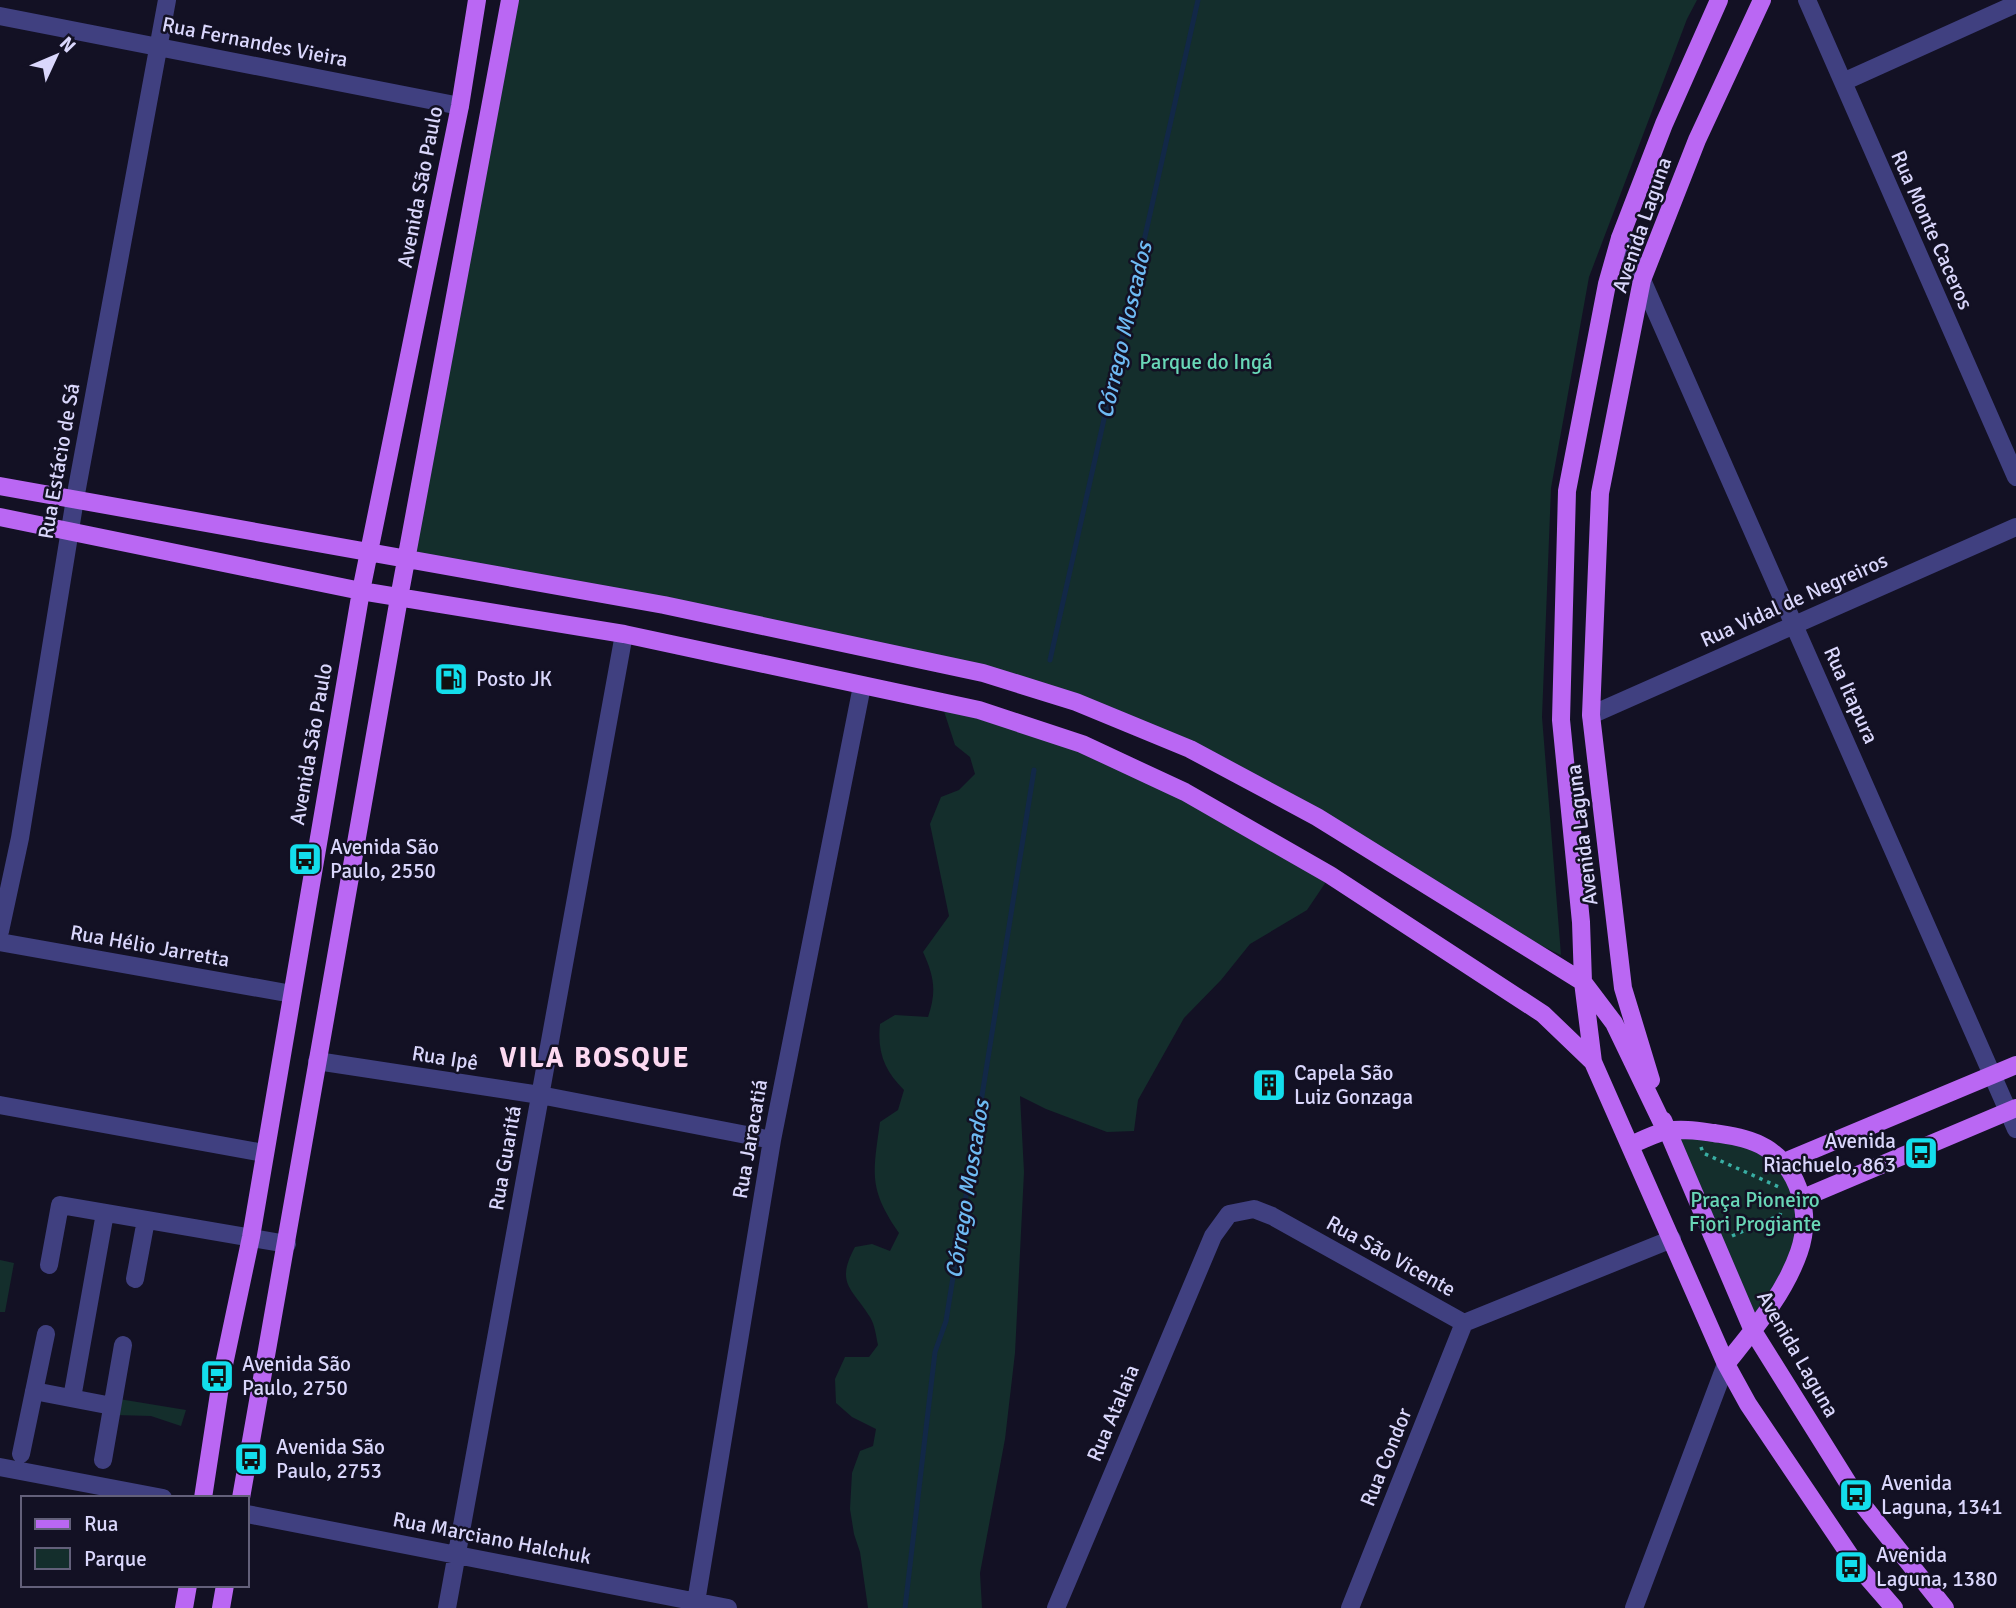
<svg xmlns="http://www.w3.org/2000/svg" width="2016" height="1608" font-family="Signika,sans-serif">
<rect width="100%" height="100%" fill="#131124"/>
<path fill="#142e2c" d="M516,0H1697L1687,19L1589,277L1551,488L1542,717L1561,955L1507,929L1317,814L1078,700L413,554Z
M941,702L1081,747L1183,795L1328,879L1307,910L1250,944L1221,980L1184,1018L1138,1100L1134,1131L1107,1132L1046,1109L1020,1096L1024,1172L1015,1353L1005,1439L980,1573L982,1608H868L860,1552L854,1534L850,1509L852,1473L860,1451L873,1446L876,1429L852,1417L836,1403L835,1379L845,1357H869L878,1345C876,1336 875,1325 870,1317C852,1288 835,1284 855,1247L872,1244L890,1251L899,1233C868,1188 873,1174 880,1122L898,1110L904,1090C885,1071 877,1053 880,1024L895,1015L928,1017C937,991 934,976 923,952L949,916L930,824L941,797L959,790L975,774L970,757L955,745Z
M1666,1131L1743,1138L1796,1184L1800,1250L1753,1331Z
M0,1260L14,1263L5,1312H0Z
M119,1399L186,1410L181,1426L151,1416L115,1415Z"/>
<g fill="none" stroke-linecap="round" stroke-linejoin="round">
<path stroke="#122847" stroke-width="5" d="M1050,660L1198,0
M905,1608L935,1352L946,1321L1034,770"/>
<path stroke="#39aea3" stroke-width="3.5" stroke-dasharray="3.5 5" stroke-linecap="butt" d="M1701,1147L1703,1153L1779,1187
M1732,1236L1780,1215L1783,1205"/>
<path stroke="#404080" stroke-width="18" d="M1807,0L2016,477
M0,16L460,106
M1843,82L2016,4
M1620,238L1642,280L2016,1129
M1591,715L2016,527
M0,931L20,838L75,499L167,0
M0,942L292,994
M317,1061L540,1095L772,1140
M0,1105L264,1153
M49,1265L60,1205L287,1244
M135,1279L146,1220
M1464,1323L1672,1239
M34,1391L112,1406
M72,1398L105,1213
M21,1454L46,1334
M103,1460L123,1345
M0,1467L163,1498
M247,1514L728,1608
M696,1602L772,1140L862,686
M447,1608L624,634
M1056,1608L1213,1236L1229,1214L1254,1209L1272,1216L1464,1323
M1350,1608L1464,1323
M1634,1608L1726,1364"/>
<path stroke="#ba67f3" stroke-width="18" d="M1719,0L1664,124L1620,238L1607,284L1567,491L1561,720L1581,922L1583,982L1593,1062L1726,1364L1748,1404L1855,1563L1894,1608
M0,486L664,605L983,673L1076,702L1190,749L1317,817L1583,982L1614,1023L1666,1131
M0,517L361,591L624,634L979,710L1082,744L1185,792L1330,875L1543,1014L1593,1062
M1651,1080L1623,988L1591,715L1600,493L1642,280L1697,140L1762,0
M1663,1120L1753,1331L1858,1499L1945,1608
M1631,1145C1642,1140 1654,1134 1666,1131C1682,1128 1699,1131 1714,1133C1732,1136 1750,1138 1766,1148C1800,1169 1812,1215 1799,1252C1784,1295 1754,1329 1726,1364
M1784,1162L2016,1065
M1803,1198L2016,1108
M203,1498L222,1374L251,1237L361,591L460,106L477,0
M241,1498L399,598L510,0
M184,1608L188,1585
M221,1608L225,1585"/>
</g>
<defs>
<g id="fuel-square" transform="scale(1.75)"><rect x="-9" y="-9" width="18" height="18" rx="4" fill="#13deec" stroke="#131124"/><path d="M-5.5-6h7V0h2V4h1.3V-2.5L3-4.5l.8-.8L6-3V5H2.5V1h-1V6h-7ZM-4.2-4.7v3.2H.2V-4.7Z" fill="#111"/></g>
<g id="bus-square" transform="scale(1.75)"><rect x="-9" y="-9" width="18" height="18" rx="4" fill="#13deec" stroke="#131124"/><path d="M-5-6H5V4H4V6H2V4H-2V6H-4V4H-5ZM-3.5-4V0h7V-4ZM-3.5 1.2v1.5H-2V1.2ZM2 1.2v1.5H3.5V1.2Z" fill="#111"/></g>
<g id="building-square" transform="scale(1.75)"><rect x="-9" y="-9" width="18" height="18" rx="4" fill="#13deec" stroke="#131124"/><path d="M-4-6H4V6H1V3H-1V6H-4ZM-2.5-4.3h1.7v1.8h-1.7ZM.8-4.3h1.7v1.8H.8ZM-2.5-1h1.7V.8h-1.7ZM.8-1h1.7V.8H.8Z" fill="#111"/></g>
</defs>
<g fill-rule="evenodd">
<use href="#fuel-square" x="451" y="679"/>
<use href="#bus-square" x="305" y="859"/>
<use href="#building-square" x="1269" y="1085"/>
<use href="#bus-square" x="1921" y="1153"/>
<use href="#bus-square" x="217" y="1376"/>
<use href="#bus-square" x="251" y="1459"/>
<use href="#bus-square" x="1856" y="1495"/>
<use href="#bus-square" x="1851" y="1567"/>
</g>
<g text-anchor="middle" stroke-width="5" stroke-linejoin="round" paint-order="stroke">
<g font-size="21" fill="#dad7fc" stroke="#131124">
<text transform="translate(255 42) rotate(11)" y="7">Rua Fernandes Vieira</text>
<text transform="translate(420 187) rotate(-79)" y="7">Avenida São Paulo</text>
<text transform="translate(1642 225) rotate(-71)" y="7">Avenida Laguna</text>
<text transform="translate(1932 230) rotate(66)" y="7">Rua Monte Caceros</text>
<text transform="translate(59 461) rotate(-80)" y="7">Rua Estácio de Sá</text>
<text transform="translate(1794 600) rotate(-24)" y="7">Rua Vidal de Negreiros</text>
<text transform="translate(1851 695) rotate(66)" y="7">Rua Itapura</text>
<text transform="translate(311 744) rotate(-80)" y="7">Avenida São Paulo</text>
<text transform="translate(1582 835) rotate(-97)" y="7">Avenida Laguna</text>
<text transform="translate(150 946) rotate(10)" y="7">Rua Hélio Jarretta</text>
<text transform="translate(445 1058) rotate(9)" y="7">Rua Ipê</text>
<text transform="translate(750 1139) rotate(-80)" y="7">Rua Jaracatiá</text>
<text transform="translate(505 1158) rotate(-80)" y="7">Rua Guaritá</text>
<text transform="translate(1391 1256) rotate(29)" y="7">Rua São Vicente</text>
<text transform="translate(1798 1354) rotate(60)" y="7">Avenida Laguna</text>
<text transform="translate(1113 1413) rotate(-67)" y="7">Rua Atalaia</text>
<text transform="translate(1386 1457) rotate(-68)" y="7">Rua Condor</text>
<text transform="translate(492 1538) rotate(11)" y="7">Rua Marciano Halchuk</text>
</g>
<g font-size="21" fill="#69d7b7" stroke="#131124">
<text x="1206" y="369">Parque do Ingá</text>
<text x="1755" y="1207">Praça Pioneiro<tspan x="1755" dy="24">Fiori Progiante</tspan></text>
</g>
<g font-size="21" fill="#dad7fc" stroke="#131124" text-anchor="start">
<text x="476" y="686">Posto JK</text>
<text x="330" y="854">Avenida São<tspan x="330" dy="24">Paulo, 2550</tspan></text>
<text x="1294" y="1080">Capela São<tspan x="1294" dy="24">Luiz Gonzaga</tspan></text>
<text x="1896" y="1148" text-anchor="end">Avenida<tspan x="1896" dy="24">Riachuelo, 863</tspan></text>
<text x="242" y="1371">Avenida São<tspan x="242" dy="24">Paulo, 2750</tspan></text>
<text x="276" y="1454">Avenida São<tspan x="276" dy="24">Paulo, 2753</tspan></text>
<text x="1881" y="1490">Avenida<tspan x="1881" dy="24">Laguna, 1341</tspan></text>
<text x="1876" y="1562">Avenida<tspan x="1876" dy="24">Laguna, 1380</tspan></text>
</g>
<g font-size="23" font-style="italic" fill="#6ebaf3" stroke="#131124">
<text transform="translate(1124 330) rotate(-77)" y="8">Córrego Moscados</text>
<text transform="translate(967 1189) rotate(-81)" y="8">Córrego Moscados</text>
</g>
<g font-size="28" font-weight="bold" letter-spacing="2" fill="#fcd9f1" stroke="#131124">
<text x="595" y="1067">VILA BOSQUE</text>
</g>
</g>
<rect x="21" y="1496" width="228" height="91" fill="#131124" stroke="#63607a" stroke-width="2"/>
<rect x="35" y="1519" width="35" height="10" fill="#ba67f3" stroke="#63607a" stroke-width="2"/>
<text x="84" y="1531" font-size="21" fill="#dad7fc">Rua</text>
<rect x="35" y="1548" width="35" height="21" fill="#142e2c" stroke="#63607a" stroke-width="2"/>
<text x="84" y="1566" font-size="21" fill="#dad7fc">Parque</text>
<g transform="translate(56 56) rotate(46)" stroke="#131124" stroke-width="5" paint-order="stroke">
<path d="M0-5L12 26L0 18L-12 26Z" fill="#dad7fc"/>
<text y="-10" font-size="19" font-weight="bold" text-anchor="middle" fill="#dad7fc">N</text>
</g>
</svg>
